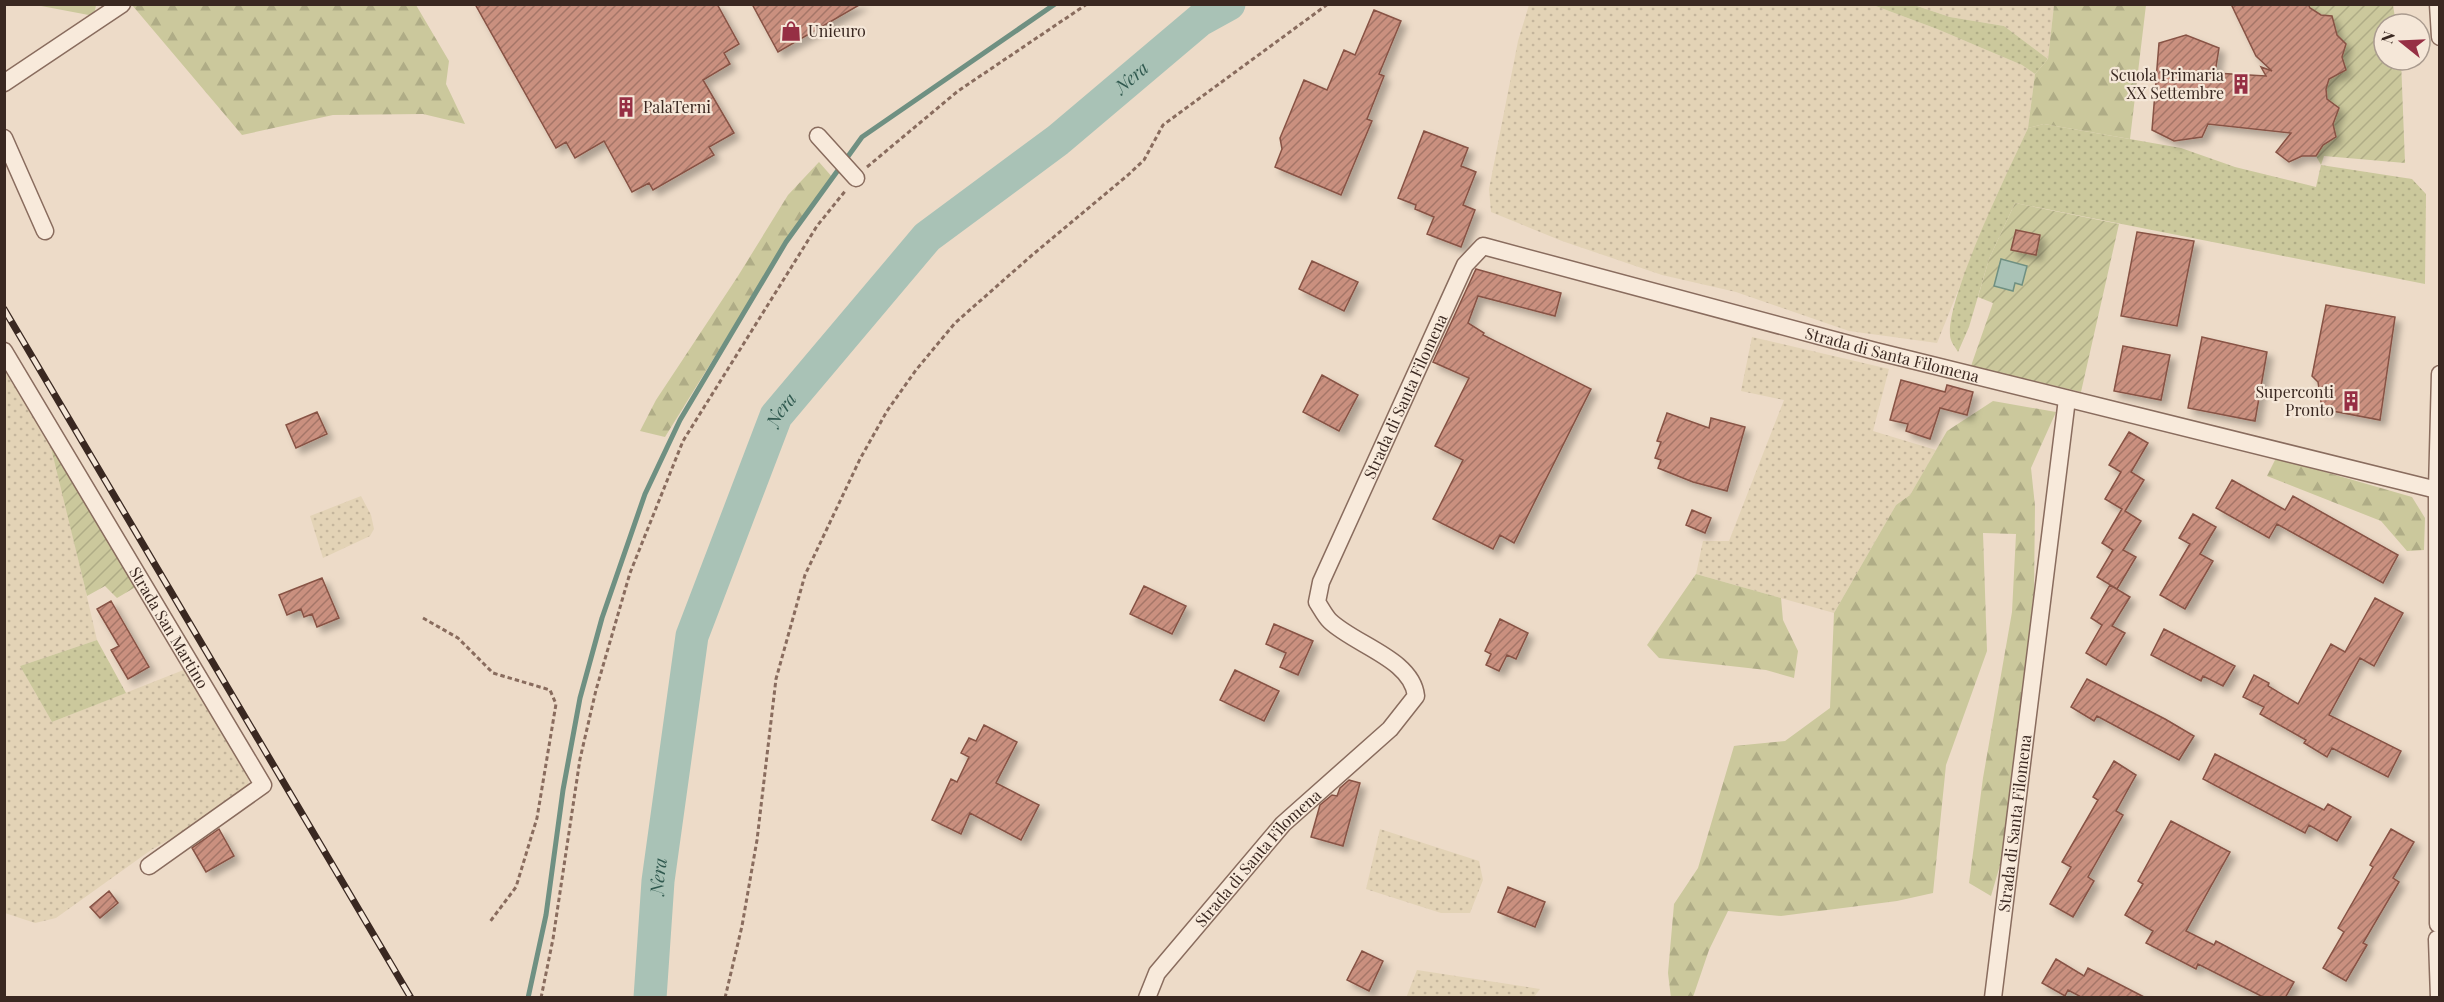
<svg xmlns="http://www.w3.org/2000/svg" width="2444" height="1002" font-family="'Playfair Display',serif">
<defs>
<pattern id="farmland-dots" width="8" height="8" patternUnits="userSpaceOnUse" patternTransform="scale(1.5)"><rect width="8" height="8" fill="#e3d3b6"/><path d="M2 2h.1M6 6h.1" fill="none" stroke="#c4b59c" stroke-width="1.8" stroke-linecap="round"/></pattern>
<pattern id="grass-dots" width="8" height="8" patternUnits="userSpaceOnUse" patternTransform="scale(1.5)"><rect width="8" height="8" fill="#cbc89c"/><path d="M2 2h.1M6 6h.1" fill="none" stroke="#afac86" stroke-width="1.8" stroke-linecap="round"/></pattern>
<pattern id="forest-firs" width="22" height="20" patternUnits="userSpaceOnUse" patternTransform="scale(1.5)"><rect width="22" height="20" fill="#cbc89c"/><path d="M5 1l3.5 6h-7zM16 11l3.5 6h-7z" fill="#afac86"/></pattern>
<pattern id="garden-furrows" width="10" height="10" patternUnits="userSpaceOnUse" patternTransform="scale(1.5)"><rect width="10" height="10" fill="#cbc89c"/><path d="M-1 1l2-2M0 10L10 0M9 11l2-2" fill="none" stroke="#afac86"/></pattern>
<pattern id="building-hatch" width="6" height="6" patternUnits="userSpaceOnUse" patternTransform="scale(1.5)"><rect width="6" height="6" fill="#ca907f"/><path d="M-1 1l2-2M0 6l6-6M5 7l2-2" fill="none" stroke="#a57668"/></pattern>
<filter id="shadow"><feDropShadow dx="5.5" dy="5.5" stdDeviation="3" flood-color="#0004"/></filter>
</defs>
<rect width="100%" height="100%" fill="#eddbc8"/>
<path fill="url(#farmland-dots)" d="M1529,5H1873L1937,29L2022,65L2035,74L2028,128L1995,199L1937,343L1849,331L1736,292L1662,275L1562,241L1491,212L1489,189L1518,41Z
M1914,5H2054L2048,59L2004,26L1950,17Z
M1752,337L1889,369L1873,431L1936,450L1910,495L1896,505L1834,613L1696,574L1703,541H1729L1784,400L1741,391Z
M4,355L45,423L61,485L97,640L20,666L52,722L186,669L249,776L248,789L231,805L151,850L56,918L35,923L5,913Z
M361,496L371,515L374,529L370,536L323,558L310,516Z
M1380,829L1479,861L1483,880L1470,913H1441L1366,889Z
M1417,970L1540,989L1534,997L1406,998Z"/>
<path fill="url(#grass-dots)" d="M1873,5H1914L1950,17L2004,26L2048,59L2035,74L2022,65L1937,29Z
M2044,124L2181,148L2235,167L2316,187L2321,165L2412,179L2426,194L2425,284L2015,203L1989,259L1969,327L1958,352C1956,348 1952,344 1951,340C1940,309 2012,163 2028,128Z
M97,640L126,693L52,722L20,666Z"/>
<path fill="url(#forest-firs)" d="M132,5H416L449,61L446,84L465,124L423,114L333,115L242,135Z
M2054,5H2146L2130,139L2044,124L2028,128L2035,74L2048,59Z
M819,162L833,178L766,274L665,437L640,431L656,400L738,276L788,195Z
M1993,401L2056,412L2031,468L2035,506L2034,591L2005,848L1991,896L1969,883L1983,778L2012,612L2016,534L1983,533L1987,651L1946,765L1933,893L1897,901L1781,916L1728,911L1709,950L1693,997L1671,998L1668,973L1674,904L1698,868L1734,746L1785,741L1830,708L1834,613L1896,505L1910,495L1947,431Z
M2276,458L2412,497L2425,518L2424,550L2407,551L2381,521L2267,476Z
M1696,574L1781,598L1783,620L1798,651L1794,678L1766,670L1659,658L1647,645Z"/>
<path fill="url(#garden-furrows)" d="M2308,5H2393L2396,24H2384V60H2401L2405,163L2324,156L2321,165L2316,156L2323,145L2336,137L2326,89L2329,79L2346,70L2332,16C2323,15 2312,13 2308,5Z
M2015,203L2119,224L2081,392L1971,366L1993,303L1978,297L1989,259Z
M45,423L139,585L117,598L105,586L87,596Z"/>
<path fill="#cbc89c" d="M36,5H96L94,16Z"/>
<path fill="#a9c2b6" stroke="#6f9082" stroke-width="1.5" d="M2001,259L2027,266L2022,285L2015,283L2013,291L1994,286Z"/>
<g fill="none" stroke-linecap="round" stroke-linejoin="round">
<path stroke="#6f9082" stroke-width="5" d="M528,998L546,915L563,790L580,698L602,618L645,494L680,420L786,242L862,137L1055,4"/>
<path stroke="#a9c2b6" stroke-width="33" id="s1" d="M650,998L658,881L692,636L776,416L927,237L1058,140L1200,20L1229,4"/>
</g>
<path fill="url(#building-hatch)" stroke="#875244" stroke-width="1.5" filter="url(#shadow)" d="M475,4H717L739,44L724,53L730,64L703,80L734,133L709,147L714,155L653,190L649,183L632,192L604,141L575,158L566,142L556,148Z
M752,4H861L778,52Z
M2231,4H2308L2310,8L2321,15L2332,16L2337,35L2346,44L2342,57L2346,70L2329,79L2326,89L2327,99L2339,108L2333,124L2336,137L2323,145L2316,156H2302L2289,162L2276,152L2291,133L2208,124L2202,137L2174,141L2152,130L2159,43L2186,35L2219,48L2215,73L2266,76L2261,67L2272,71L2256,56Z
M1374,10L1401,21L1379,74L1384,76L1367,119L1372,121L1341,195L1275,167L1282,149L1280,138L1304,80L1327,90L1344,50L1355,55Z
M1424,131L1468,148L1461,166L1476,172L1463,205L1475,210L1461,247L1427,234L1434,217L1415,209L1416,205L1398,198Z
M2016,230L2040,235L2036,255L2011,250Z
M2137,232L2194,241L2177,326L2121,316Z
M1312,261L1358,282L1344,311L1299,289Z
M1476,269L1561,293L1555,316L1478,296L1468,323L1484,333L1483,335L1591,389L1514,543L1500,535L1493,549L1433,519L1463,460L1435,446L1469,378L1433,362Z
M2326,305L2395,317L2380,420L2322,409L2318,382L2312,376Z
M2202,337L2267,352L2255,421L2188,408Z
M2123,346L2170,355L2161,400L2114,391Z
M1322,375L1358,395L1339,431L1303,412Z
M1901,380L1945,392L1947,385L1973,392L1967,415L1940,408L1930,439L1906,431L1908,424L1890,420Z
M317,412L327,434L296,448L286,425Z
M1667,413L1709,428L1711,418L1745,427L1727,491L1693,482L1658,468L1661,460L1655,458L1661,442L1657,441Z
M2129,432L2148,443L2131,472L2144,480L2125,511L2141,521L2123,550L2136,557L2117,589L2097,577L2113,550L2102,543L2122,509L2105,499L2121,472L2109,465Z
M2232,480L2285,510L2293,496L2398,555L2383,583L2277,524L2269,538L2216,508Z
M1692,510L1711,518L1705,533L1686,525Z
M2193,514L2216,527L2200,554L2213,561L2185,609L2160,595L2190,544L2179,538Z
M322,578L339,618L317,627L312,614L304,617L301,609L287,615L279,595Z
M2110,585L2130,597L2112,626L2125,633L2106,665L2086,653L2102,625L2091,618Z
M1144,586L1186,606L1172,634L1130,614Z
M2375,598L2403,613L2374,666L2360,658L2329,715L2401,751L2388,777L2332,748L2327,757L2304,743L2306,740L2260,714L2264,707L2243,697L2254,675L2269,683L2268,686L2298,704L2331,644L2345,652Z
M111,601L149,667L128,679L111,650L119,646L97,609Z
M1500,619L1528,633L1516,659L1507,655L1499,671L1486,665L1491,654L1485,651Z
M1274,624L1313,641L1298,675L1280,667L1286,653L1266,644Z
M2164,629L2235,666L2223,686L2203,676L2201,681L2151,655Z
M1235,670L1279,691L1264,721L1220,700Z
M2087,679L2165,719L2194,736L2179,760L2097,716L2094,721L2071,707Z
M984,725L1017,742L996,783L1039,805L1021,840L970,813L961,834L932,820L951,779L957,782L969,757L961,753L969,738L976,741Z
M2215,754L2324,810L2328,804L2351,817L2337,841L2309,825L2305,833L2203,779Z
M2114,761L2136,775L2116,811L2123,815L2088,877L2094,881L2073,917L2050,904L2071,867L2062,862L2098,800L2093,797Z
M1349,780L1360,783L1343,846L1311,837L1320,805L1332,795L1337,796L1340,788Z
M2171,821L2230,852L2186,931L2214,945L2216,941L2294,982L2285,998H2265L2198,964L2196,969L2146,943L2153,931L2125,915L2143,884L2138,881Z
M219,829L234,856L206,872L192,848Z
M2391,829L2414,842L2393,878L2399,882L2363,943L2367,945L2346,981L2323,968L2344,932L2338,928L2373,867L2370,865Z
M1508,887L1545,902L1535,927L1498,912Z
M109,891L118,903L100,918L90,907Z
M1362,951L1383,961L1369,991L1347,980Z
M2056,959L2084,976L2088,968L2146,998H2083L2068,990L2065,996L2042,983Z"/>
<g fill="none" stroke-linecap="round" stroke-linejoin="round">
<g stroke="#896c5e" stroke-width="19">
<g id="minor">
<path d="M2438,4L2440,37"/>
<path d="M4,83L122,4"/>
<path d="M818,136L856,178"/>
<path d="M4,138L45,231"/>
<path id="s2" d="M4,351L263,785L149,866"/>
<path d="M2438,924L2437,490L2440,374"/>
<path d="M2437,939L2439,998"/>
<path id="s3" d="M1147,998L1157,973L1283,824L1390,729L1416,696C1412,659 1355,645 1330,621C1325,616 1321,608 1317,602L1321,582L1465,265L1483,246L1875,351L2437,490"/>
<path id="s4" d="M1993,998L2067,399"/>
</g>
</g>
<path stroke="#896c5e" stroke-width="3" stroke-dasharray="4.5 3" stroke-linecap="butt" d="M867,167L958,91L1087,4
M423,618L458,638L493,673L550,690L556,704L537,818L516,887L489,923
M541,998L553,939L580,759L596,690L630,573L683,441L817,226L846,190
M725,998L742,926L757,840L776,679L805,575L860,459L887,411L916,370L955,323L1031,256L1128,175L1144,160L1163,125L1328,4"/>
<use href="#minor" stroke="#f8eadb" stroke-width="16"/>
<g stroke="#3a2821" stroke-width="7">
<path id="rail" d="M4,309L411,998"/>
</g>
<use href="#rail" stroke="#f5e7d8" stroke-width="4.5" stroke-dasharray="14" stroke-linecap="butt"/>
</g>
<defs>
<g id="shop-bare" transform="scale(1.62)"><path d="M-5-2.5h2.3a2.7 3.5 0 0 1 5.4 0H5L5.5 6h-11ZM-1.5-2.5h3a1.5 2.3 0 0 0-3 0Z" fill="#962f44" stroke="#f5e7d8" stroke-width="2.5" paint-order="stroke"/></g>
<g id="building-bare" transform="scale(1.62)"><path d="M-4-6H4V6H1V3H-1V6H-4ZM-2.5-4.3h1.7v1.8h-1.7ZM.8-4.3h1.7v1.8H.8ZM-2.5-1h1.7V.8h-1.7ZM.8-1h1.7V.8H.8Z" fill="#962f44" stroke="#f5e7d8" stroke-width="2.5" paint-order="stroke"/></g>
</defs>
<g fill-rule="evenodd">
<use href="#shop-bare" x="791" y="31"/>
<use href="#building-bare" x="2241" y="84"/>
<use href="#building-bare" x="626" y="107"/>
<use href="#building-bare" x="2351" y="401"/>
</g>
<g text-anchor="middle" stroke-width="4.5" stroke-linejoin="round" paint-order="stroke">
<g font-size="16" fill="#3a2821" stroke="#f5e7d8" text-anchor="start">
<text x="808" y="37">Unieuro</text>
<text x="2224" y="81" text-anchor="end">Scuola Primaria<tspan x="2224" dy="18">XX Settembre</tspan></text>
<text x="643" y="113">PalaTerni</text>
<text x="2334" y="398" text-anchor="end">Superconti<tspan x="2334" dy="18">Pronto</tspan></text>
</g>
<g font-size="16" fill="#3a2821" stroke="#f5e7d8">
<text dy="6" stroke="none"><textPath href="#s3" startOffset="1366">Strada di Santa Filomena</textPath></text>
<text dy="6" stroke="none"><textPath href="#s3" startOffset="772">Strada di Santa Filomena</textPath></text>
<text dy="6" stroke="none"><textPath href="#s2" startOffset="322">Strada San Martino</textPath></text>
<text dy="6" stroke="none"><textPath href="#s4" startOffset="176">Strada di Santa Filomena</textPath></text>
<text dy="6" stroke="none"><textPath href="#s3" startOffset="180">Strada di Santa Filomena</textPath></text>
</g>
<g font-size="18" font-style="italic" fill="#30594f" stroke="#f5e7d8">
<text dy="6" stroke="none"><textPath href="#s1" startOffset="1094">Nera</textPath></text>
<text dy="6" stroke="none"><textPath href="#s1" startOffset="608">Nera</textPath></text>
<text dy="6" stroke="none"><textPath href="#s1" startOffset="122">Nera</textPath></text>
</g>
</g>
<rect width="2444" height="1002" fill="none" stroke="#3a2821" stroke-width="12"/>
<g transform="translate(2402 42) rotate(288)"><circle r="28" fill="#f5e7d8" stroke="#aa9b8f" stroke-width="1.5"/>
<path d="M0-4.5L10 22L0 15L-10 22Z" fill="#962f44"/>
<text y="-9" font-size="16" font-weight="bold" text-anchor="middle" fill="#3a2821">N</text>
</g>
</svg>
